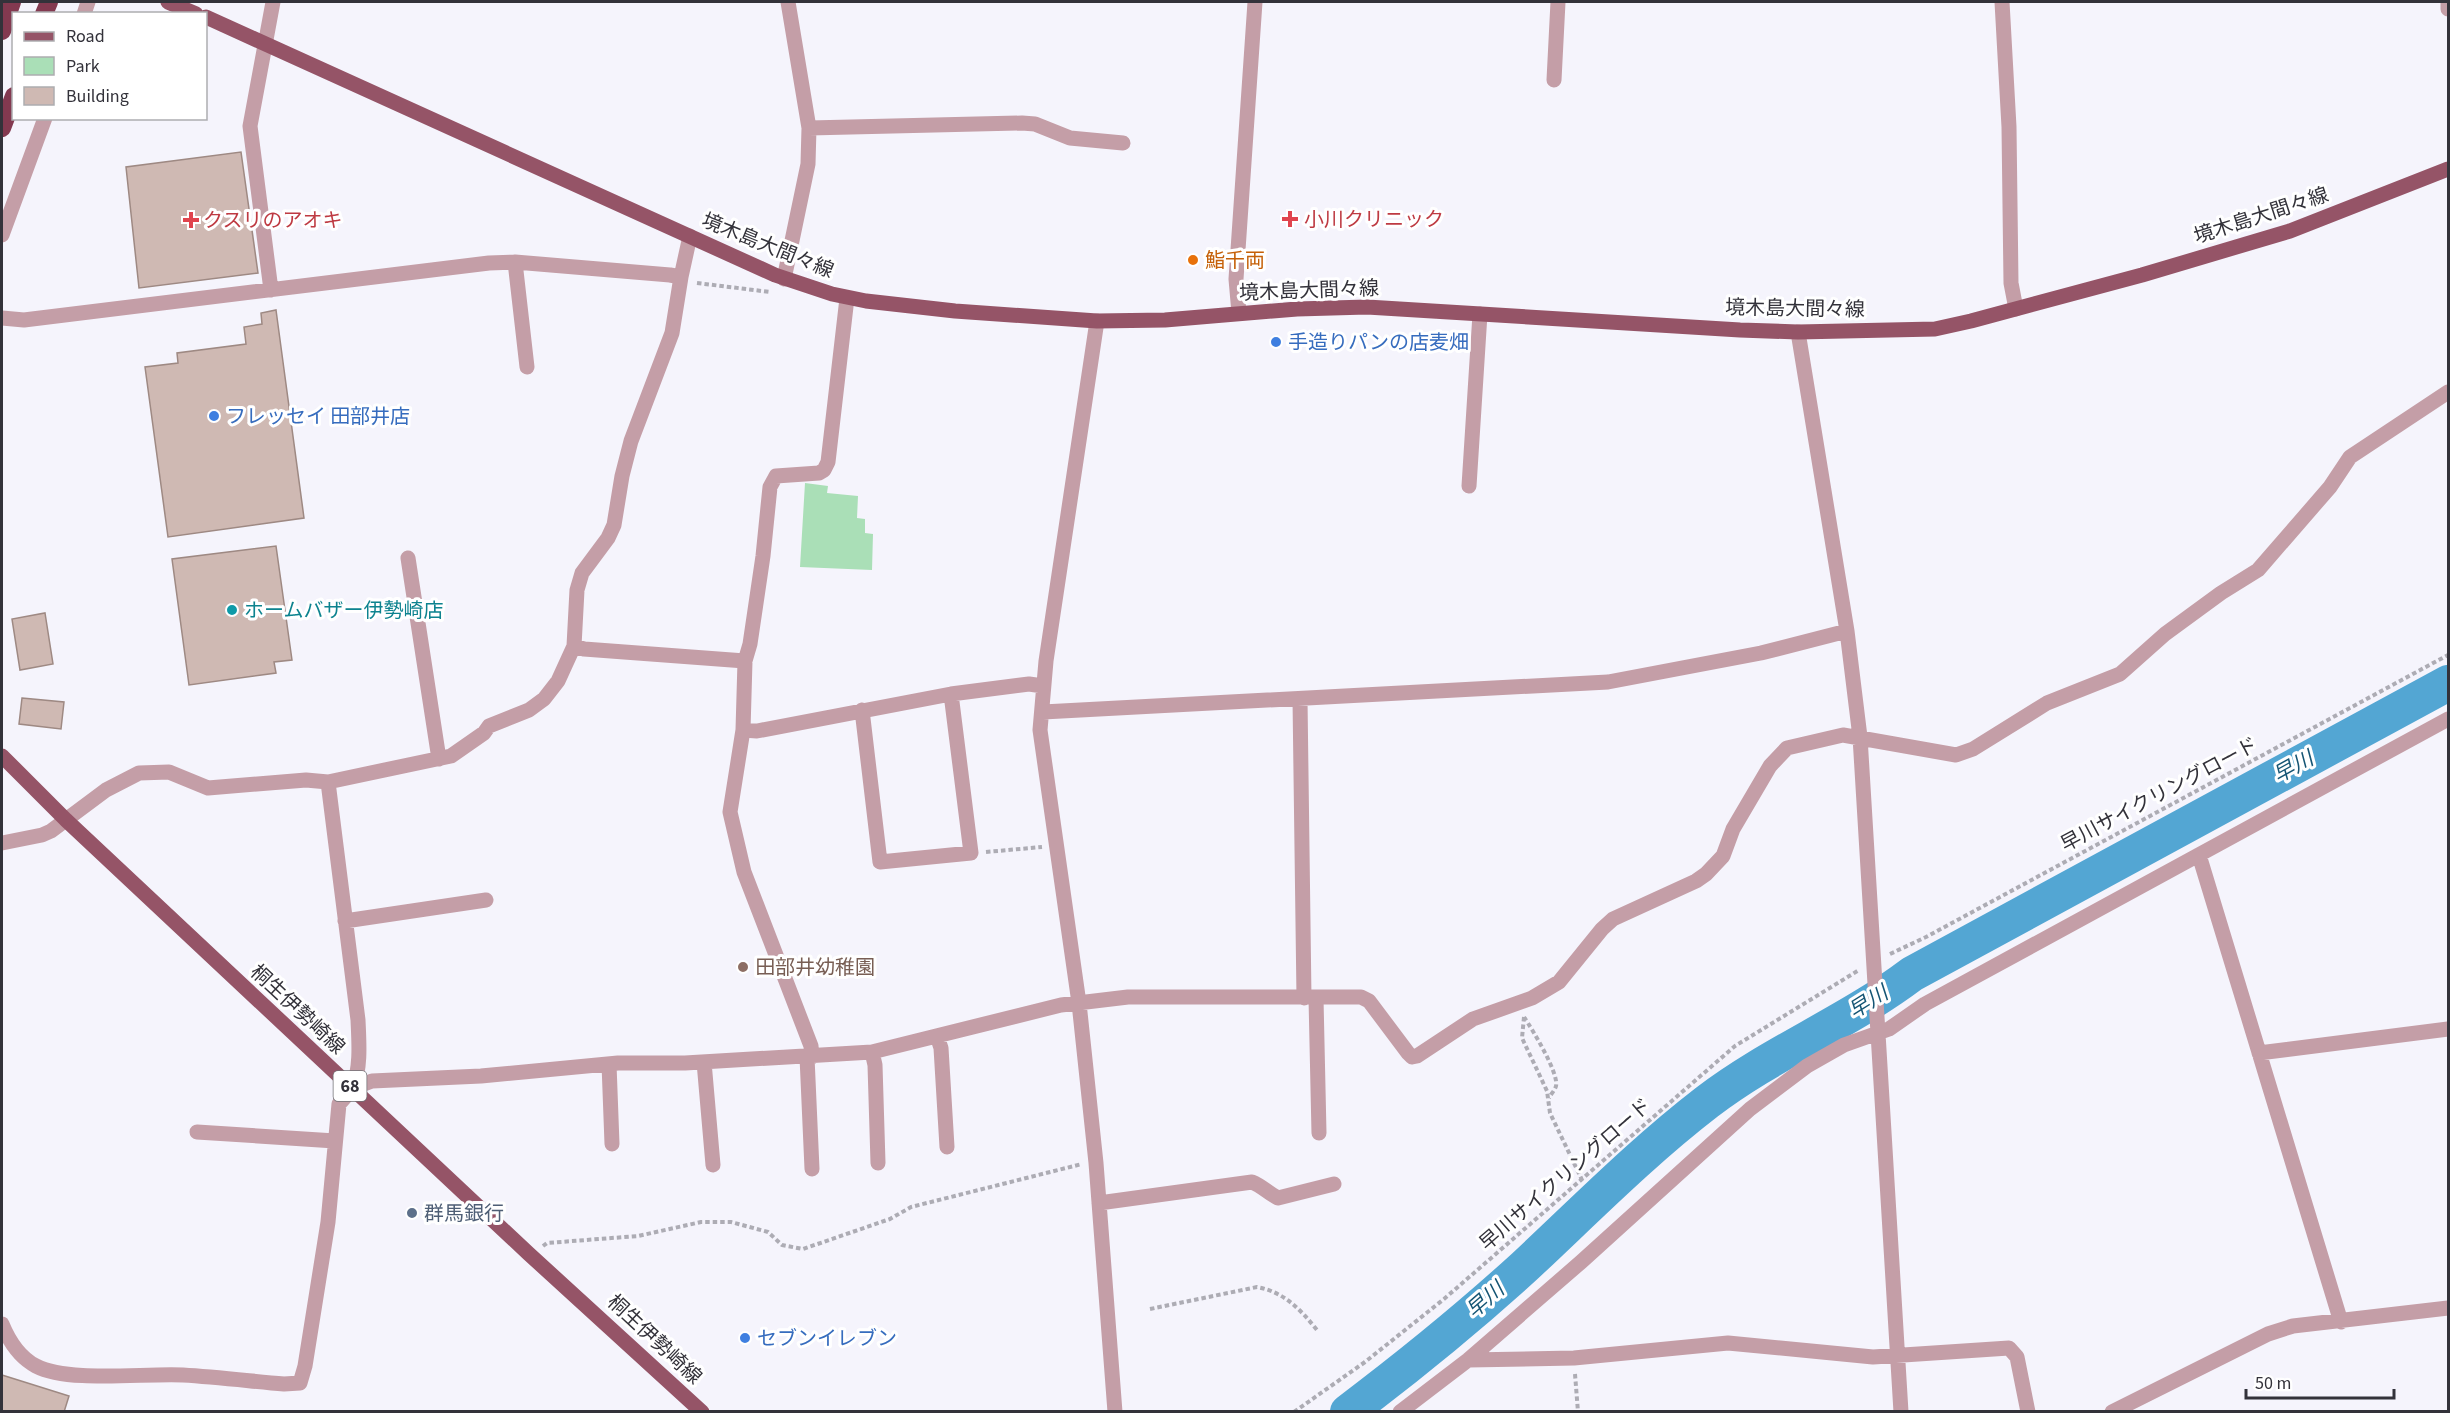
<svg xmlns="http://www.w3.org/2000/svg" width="2450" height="1413" font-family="'Source Sans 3','Noto Sans JP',sans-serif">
<rect width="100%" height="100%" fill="#f5f4fc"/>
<path fill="#aadfb7" d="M805,483L828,486L827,493L858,496L857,518L865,519V533L873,534L872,570L800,567Z"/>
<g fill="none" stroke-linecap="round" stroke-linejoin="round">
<path stroke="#53a6d3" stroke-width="36" d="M1348,1412C1409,1366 1468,1318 1524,1267C1584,1211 1642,1152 1707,1102C1771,1053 1847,1023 1912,974L2448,683"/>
</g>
<path fill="#cfb9b3" stroke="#9e8983" stroke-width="1.5" d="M241,152L258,273L139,288L126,167Z
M276,310L304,518L168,537L145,367L178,363L177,353L246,344L244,327L262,324L261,313Z
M276,546L292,660L274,662L276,673L189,685L172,559Z
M45,613L53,664L20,670L12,619Z
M22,698L64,702L61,729L19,724Z
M2,1375L69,1396L64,1412H2Z"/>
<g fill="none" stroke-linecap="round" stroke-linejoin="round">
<path stroke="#adacb4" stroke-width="4" stroke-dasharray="4.5 3" stroke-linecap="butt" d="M697,283L770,292
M986,852L1042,847
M1890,954L1926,937L2448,655
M1524,1017L1522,1038L1547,1091L1550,1113L1582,1180
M1524,1017C1532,1029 1559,1073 1556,1086C1555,1090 1551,1094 1549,1098
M543,1246L547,1243L638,1236L701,1222H731L768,1232L782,1245L803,1249L890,1219L911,1207L1082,1164
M1150,1309L1257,1287C1284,1292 1300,1309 1317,1330
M1575,1374L1578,1412
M1294,1412L1365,1362L1444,1299L1735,1046L1859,970"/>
<path stroke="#c49ea7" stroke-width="15" d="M2002,2L2009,127L2011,283L2016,309
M2448,2V9
M84,14L88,2
M1554,80L1558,2
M809,128L1022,123L1035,124L1070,138L1123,143
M2,235L45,118
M515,262L527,367
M784,279L808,164L809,128L788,2
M271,290L250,126L273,2
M1239,313L1236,279L1255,2
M2,318L24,320L489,263L515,262L670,275L681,277
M1097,321L1046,661L1040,730L1079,1003L1096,1163L1115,1412
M1798,332L1847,631L1860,737L1901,1412
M1469,486L1480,314
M408,558L439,759
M574,646L584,649L745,661
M1300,699L1304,998
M862,710L880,862L971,853L951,694
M1043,712L1608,682L1761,653L1847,631
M743,730L757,731L951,694L1029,684L1043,686
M328,782L358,1020C359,1043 361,1066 353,1088
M2,843L42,835L51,831L106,790L139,773L169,772L208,788L306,780L328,782L451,756L484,733L489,726L529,710L544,699L558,681L574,646L577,590L582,573L608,538L614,525L622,476L631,441L672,333L681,277L690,236
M2199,855L2341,1322
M345,921L486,900
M1316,998L1319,1133
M937,1036L941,1048L947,1147
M872,1052L875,1065L878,1163
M2259,1053L2448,1029
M807,1057L812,1169
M812,1057L811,1046L744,872L730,812L743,730L745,661L750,644L763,556L770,487L776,476L819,473L824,470L828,462L847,298
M704,1062L713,1165
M609,1064L612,1144
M197,1132L335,1141
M1099,1203L1252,1182C1262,1186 1268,1193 1278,1198L1334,1184
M2,1324C9,1341 19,1357 36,1366C69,1383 143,1373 183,1375C216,1377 250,1381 284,1384L300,1383L305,1366L328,1222L339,1104L353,1088L372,1081L481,1076L618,1063H685L872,1052L1061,1005L1128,997H1361L1369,1001L1408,1053L1412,1057L1417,1056L1473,1019L1532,998L1559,982L1602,929L1613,919L1696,881L1706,874L1723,856L1733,829L1770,766L1787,748L1843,735L1956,755L1973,749L2047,703L2120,674L2165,634L2221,593L2258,570L2330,487L2350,457L2448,392
M1468,1360L1574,1358L1728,1343L1873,1357L2009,1348L2017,1357L2028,1412
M1400,1412L1468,1360L1581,1262L1750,1109L1807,1066L1844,1045L1889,1029L1925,1004L2448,719
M2112,1412L2268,1334L2293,1326L2448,1308"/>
<path stroke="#955467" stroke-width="15" d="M168,2L196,14
M206,17L775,275L832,294L866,301L955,311L1097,321L1165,320L1297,309L1367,307L1740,330L1798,332L1935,329L1971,321L2142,275L2290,231L2448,169
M2,756L66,820L529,1254L702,1412"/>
<path stroke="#833950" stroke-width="18" d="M44,14L49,2
M2,31L12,2
M2,128L14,96"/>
</g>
<g fill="#e0444e" stroke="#fff" stroke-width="2">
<path d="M1287 210h6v6h6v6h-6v6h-6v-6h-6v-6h6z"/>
<path d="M188 211h6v6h6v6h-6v6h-6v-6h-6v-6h6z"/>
</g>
<circle fill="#e8710a" stroke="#fff" stroke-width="2" cx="1193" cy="260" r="6"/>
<g fill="#3f7fe0" stroke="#fff" stroke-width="2">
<circle cx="1276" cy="342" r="6"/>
<circle cx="214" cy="416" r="6"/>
<circle cx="745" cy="1338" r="6"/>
</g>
<circle fill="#0f9aa8" stroke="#fff" stroke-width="2" cx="232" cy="610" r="6"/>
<circle fill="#8d6e63" stroke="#fff" stroke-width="2" cx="743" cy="967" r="6"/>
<circle fill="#5c6f8a" stroke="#fff" stroke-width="2" cx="412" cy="1213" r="6"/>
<g text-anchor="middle" stroke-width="6" stroke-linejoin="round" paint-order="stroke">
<rect fill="#fff" stroke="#707075" stroke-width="1.5" x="333.5" y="1071" width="33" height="30" rx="4.5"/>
<g font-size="18" font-weight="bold" fill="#33323a">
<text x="350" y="1092">68</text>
</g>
<g font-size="20" fill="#33323a" stroke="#fff">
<text transform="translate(2261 215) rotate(-18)" y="7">境木島大間々線</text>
<text transform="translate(768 245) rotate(22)" y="7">境木島大間々線</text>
<text transform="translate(1309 290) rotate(-2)" y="7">境木島大間々線</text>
<text transform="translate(1795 308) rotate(1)" y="7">境木島大間々線</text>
<text transform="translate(2159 794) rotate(-28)" y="7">早川サイクリングロード</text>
<text transform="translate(298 1009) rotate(43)" y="7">桐生伊勢崎線</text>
<text transform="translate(1565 1174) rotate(-41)" y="7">早川サイクリングロード</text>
<text transform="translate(655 1339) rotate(43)" y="7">桐生伊勢崎線</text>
</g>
<g font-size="20" fill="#be3a42" stroke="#fff" text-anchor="start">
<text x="1304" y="226">小川クリニック</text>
<text x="203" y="227">クスリのアオキ</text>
</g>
<g font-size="20" fill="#c56008" stroke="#fff" text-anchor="start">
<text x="1205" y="267">鮨千両</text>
</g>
<g font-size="20" fill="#366cbe" stroke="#fff" text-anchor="start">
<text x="1288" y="349">手造りパンの店麦畑</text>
<text x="226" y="423">フレッセイ 田部井店</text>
<text x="757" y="1345">セブンイレブン</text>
</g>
<g font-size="20" fill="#0d838f" stroke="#fff" text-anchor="start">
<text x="244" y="617">ホームバザー伊勢崎店</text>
</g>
<g font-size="20" fill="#785e54" stroke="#fff" text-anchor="start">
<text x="755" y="974">田部井幼稚園</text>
</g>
<g font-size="20" fill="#4e5e75" stroke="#fff" text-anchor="start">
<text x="424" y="1220">群馬銀行</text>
</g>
<g font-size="21" font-style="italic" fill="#155574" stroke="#fff">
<text transform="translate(2293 767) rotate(-29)" y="7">早川</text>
<text transform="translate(1868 1002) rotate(-32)" y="7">早川</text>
<text transform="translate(1485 1300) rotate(-41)" y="7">早川</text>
</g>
</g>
<rect width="2450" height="1413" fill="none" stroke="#33323a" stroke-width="6"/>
<rect x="12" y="12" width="195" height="108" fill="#ffffff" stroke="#adadb0" stroke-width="1.5"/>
<rect x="24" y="32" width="30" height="9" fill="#955467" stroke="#adadb0" stroke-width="1.5"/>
<text x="66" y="42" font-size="18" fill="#33323a">Road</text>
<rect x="24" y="57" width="30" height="18" fill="#aadfb7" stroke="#adadb0" stroke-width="1.5"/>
<text x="66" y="72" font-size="18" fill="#33323a">Park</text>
<rect x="24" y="87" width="30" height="18" fill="#cfb9b3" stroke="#adadb0" stroke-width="1.5"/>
<text x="66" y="102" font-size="18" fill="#33323a">Building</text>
<path d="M2246 1389v9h148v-9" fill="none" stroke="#33323a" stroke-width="3"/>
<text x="2255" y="1389" font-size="18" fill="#33323a" stroke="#ffffff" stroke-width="4.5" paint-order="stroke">50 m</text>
</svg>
